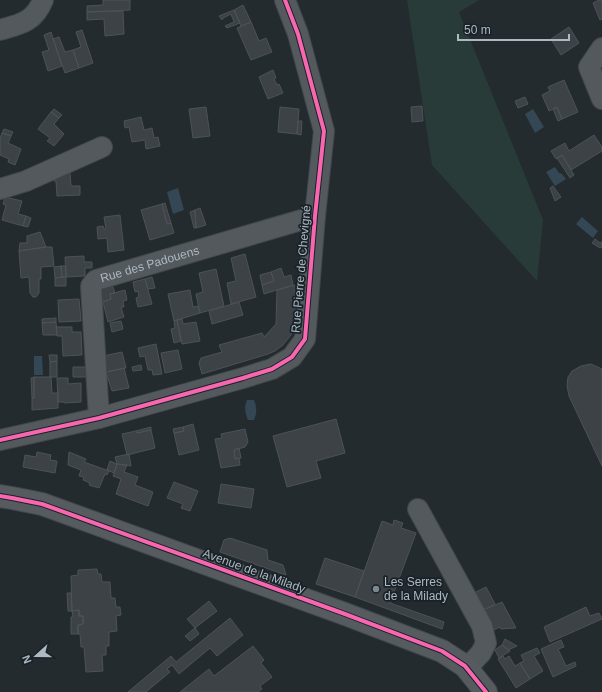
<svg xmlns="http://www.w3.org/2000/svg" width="602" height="692" font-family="Helvetica,sans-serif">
<rect width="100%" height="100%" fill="#242b2f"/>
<path fill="#283b38" d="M407,0H479L459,12L543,220L537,281L432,165Z"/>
<path fill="#334755" d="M533,109L544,127L535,133L525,114Z
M555,167L559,173L562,174L566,179L555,186L546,172Z
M178,188L184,210L173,214L167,192Z
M582,217L598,231L593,238L576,224Z
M34,356H42L43,375H34Z
M247,400H254C257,407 257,413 254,420H248C245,413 244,408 247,400Z"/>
<path fill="#3c4246" stroke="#4c5257" d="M103,0H130V10L87,12V6L103,5Z
M599,0H602V19L600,20L593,3Z
M243,5L251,22L241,26L234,10Z
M234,10L240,23L227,28L225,26L234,22L231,14L223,18L222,20L219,16Z
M123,11L124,34L105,36L104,19L87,20V12Z
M251,22L259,41L266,38L272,52L251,60L237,28Z
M569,27L579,43L561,55L551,39Z
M82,30L93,63L79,68L73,50L81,47L76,32Z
M51,32L62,66L48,71L42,52L49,50L44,35Z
M59,37L65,52L73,50L79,68L65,73L53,39Z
M273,70L276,78L274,79L277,85L279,84L283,93L268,99L259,77Z
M564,80L578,112L562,119L557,107L549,111L542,95L550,91L548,87Z
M525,97L528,104L518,108L515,101Z
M422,106L423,121L412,122L411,107Z
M206,107L210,136L193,138L189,109Z
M280,107L299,109L297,134L278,132Z
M557,107L562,119L558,121L553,109Z
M54,109L62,115L59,118L51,112Z
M51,112L59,118L54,124L64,134L54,146L47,141L50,138L38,129Z
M141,117L144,130L152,128L154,138L158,137L160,146L146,149L145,140L132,142L129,127L125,128L124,121Z
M298,121H302L301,135L297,134Z
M4,129L13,132L11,136L2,133Z
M2,133L11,136L8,143L21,149L15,165L8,162L9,159L0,155V138Z
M594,135L602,147V151L571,170L562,155L556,159L551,151L565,143L569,151Z
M562,155L574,175L570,178L557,158Z
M70,173L71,186H80V195L57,196L56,181H54L53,174Z
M553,186L561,197L555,201L550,188Z
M5,197L22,201L18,214L26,216L23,226L2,220L6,205L3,204Z
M165,203L171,223L167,224L162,204Z
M162,204L167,224L171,223L174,233L150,240L141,210Z
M200,208L206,225L196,228L195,210Z
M195,210L196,228H194L190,212Z
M120,215L124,250L108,252L107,238L98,239L97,227L103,226L104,229H106L104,217Z
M26,216L31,218L28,227L23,226Z
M40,232L46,247L19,251L20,243H27V236Z
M595,239L600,243L602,242V247L600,248L592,243Z
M46,247H52L54,266L41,267V279H39V293L36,297H33L30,293L29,277L21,278L19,251Z
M245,254L256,297L231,304L227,283L236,281L231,258Z
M84,256V262H92V268H85V276L66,277L65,257Z
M61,266L62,277L55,278L54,267Z
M61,266H66V277H62Z
M281,268L284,277L291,275L293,285L264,294L262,285L274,281L271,272Z
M216,269L224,306L200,313L196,294L203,292L199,273Z
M271,272L274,281L262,285L260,275Z
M66,277V286H55V278Z
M152,277L155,288L148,289L145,279Z
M145,279L152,304L138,307L136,298L139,297L138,291L135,292L133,282Z
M111,282L115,293L110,294L111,299L101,302L100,285Z
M295,285V311L293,329L291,335L283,345L275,351L268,354L202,374L199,363L201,358L222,352L219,345L262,333L264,337L276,324L277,290Z
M125,290L127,300L123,301L124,307H121L124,317L108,322L103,302L111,299L110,294Z
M190,290L193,307L198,306L200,313L174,321L168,294Z
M79,299L81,321L59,322L58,300Z
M239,302L243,315L212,324L209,311Z
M56,318V322L42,323V319Z
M182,319L183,324L196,322L200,341L182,344L177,320Z
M177,320L181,341L174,343L171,329L175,328L174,321Z
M121,321L123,329L112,332L110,323Z
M56,322L57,335H43L42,323Z
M56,327H72V332H81L82,355L63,356L62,336H57Z
M156,344L162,374L153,375L152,370H148L145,356L140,357L138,348Z
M178,350L182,369L165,373L161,353Z
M122,352L126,368L106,372L103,356Z
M49,355H57V361L50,362Z
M57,361V377H50V362Z
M591,364L602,369V466L569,396L567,386L568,377L572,371L581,366Z
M141,365L142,370L133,371L132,367Z
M73,367H87V377H73Z
M124,368L129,388L112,391L106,372Z
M34,377H51L52,393H58V408L32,410V398H34Z
M34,377V398H32L31,378Z
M57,378H68V384L81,383V402L64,403V402H58Z
M336,419L345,453L316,461L321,478L287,487L273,436Z
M193,424L199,450L179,455L174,433L184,431L183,427Z
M151,427V430L137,433L136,431Z
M183,427L184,431L174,433L173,429Z
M245,429L248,442L245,447L234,450L235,459L239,458L240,465L221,468L215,439L222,438L221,434Z
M151,430L155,448L127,455L122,434L136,431L137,433Z
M239,448L241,458L235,459L234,450Z
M37,452L51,455L50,460L57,461L55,473L23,467L25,455L36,457Z
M69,452L86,459L84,462L109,471L107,475L105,474L99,488L89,485L90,483L83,480L84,477L79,476L81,470L68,465Z
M129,454L131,466L117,464L115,457Z
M110,461L117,464L114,473L107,470Z
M117,464L127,465L124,472L138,477L135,485L153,492L148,506L116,494L121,479L113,476Z
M174,482L198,491L190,511L181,508L183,504L167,498Z
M221,484L254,489L251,508L218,503Z
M394,520L403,523L401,528L416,533L390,603L444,622L442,629L355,597L382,521L393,525Z
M230,538L267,550L268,560L283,565L286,575L220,552L224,540Z
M325,558L364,571L355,597L316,584Z
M97,569L98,574H101L102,582H110L111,598H115L116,607H120L121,615L116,616L117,631L109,632V646H106V655H102L103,671L86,672L84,647H81L80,634H78V625L83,624V616H79V610L72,611L71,576L78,575V570Z
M486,587L495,604L479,612L470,595Z
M67,593H71L72,611H68Z
M209,601L217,611L195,628L187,619Z
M502,602L516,628L501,629L500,627L489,632L479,612Z
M586,607L590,616L599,613L602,619L550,642L544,627Z
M79,610V616H83V624L78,625V634H71V617H73L72,611Z
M230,618L243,635L217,656L210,648L179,674L172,665L167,669L170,672L146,692H128L171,656L176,662Z
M195,628L199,634L190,641L185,636Z
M505,639L517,646L508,650L502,645Z
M561,640L564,647L558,649L566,666L575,662L576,666L553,677L541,649Z
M502,645L510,651L499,658L495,650Z
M253,646L264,660L261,663L272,677L260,686L262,689L258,692H180L209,669L214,676Z
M537,648L540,653L534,656L543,671L530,679L520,663L524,661L521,655Z
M503,656L505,659L509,656L515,666L520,663L530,679L516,688L498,659Z"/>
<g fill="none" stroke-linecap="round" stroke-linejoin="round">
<g stroke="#42474a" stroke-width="22">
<g id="minor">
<path d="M0,30C21,24 34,22 43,0"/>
<path d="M602,48L589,67L602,99"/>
<path d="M0,189L26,181L102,147"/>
<path id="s1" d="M99,418L91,286L96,280L315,216"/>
<path d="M0,440L99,418L243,378L272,369L292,357L305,339L315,216L324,131L298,34L285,0"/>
<path d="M418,509L482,626L486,643L481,653L467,668"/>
</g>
</g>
<g stroke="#41484c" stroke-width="24">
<path id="major" d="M0,496L12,498L42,504L345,614L442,651L465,666L486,692"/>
</g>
<use href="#minor" stroke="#54595d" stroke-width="20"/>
<use href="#major" stroke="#565b5f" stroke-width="22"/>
<g stroke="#192228" stroke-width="6">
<path id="cycleway" d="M0,440L99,418L243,378L272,369L292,357L305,339L315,216L324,131L298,34L285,0
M0,496L12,498L42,504L345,614L442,651L465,666L486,692"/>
</g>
<use href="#cycleway" stroke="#f766af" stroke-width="4"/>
</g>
<circle fill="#7d878e" stroke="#192228" stroke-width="1.5" cx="376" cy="589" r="4"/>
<g text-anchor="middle" stroke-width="3.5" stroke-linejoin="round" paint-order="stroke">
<g font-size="12" fill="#adb8c1" stroke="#192228">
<text dy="4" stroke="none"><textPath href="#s1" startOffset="196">Rue des Padouens</textPath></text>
<text transform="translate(301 269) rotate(-85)" y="4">Rue Pierre de Chevigné</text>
<text transform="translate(254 571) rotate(20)" y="4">Avenue de la Milady</text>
</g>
<g font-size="12" fill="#adb8c1" stroke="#192228" text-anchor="start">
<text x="384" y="586">Les Serres<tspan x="384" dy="14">de la Milady</tspan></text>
</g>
</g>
<g transform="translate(36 656) rotate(249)" stroke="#192228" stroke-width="3" paint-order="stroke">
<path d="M0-3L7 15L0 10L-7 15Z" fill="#adb8c1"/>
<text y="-6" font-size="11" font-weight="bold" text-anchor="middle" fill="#adb8c1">N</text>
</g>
<path d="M458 34v6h111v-6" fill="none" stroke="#adb8c1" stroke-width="2"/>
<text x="464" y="34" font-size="12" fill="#adb8c1" stroke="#192228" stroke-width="3" paint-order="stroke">50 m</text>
</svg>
